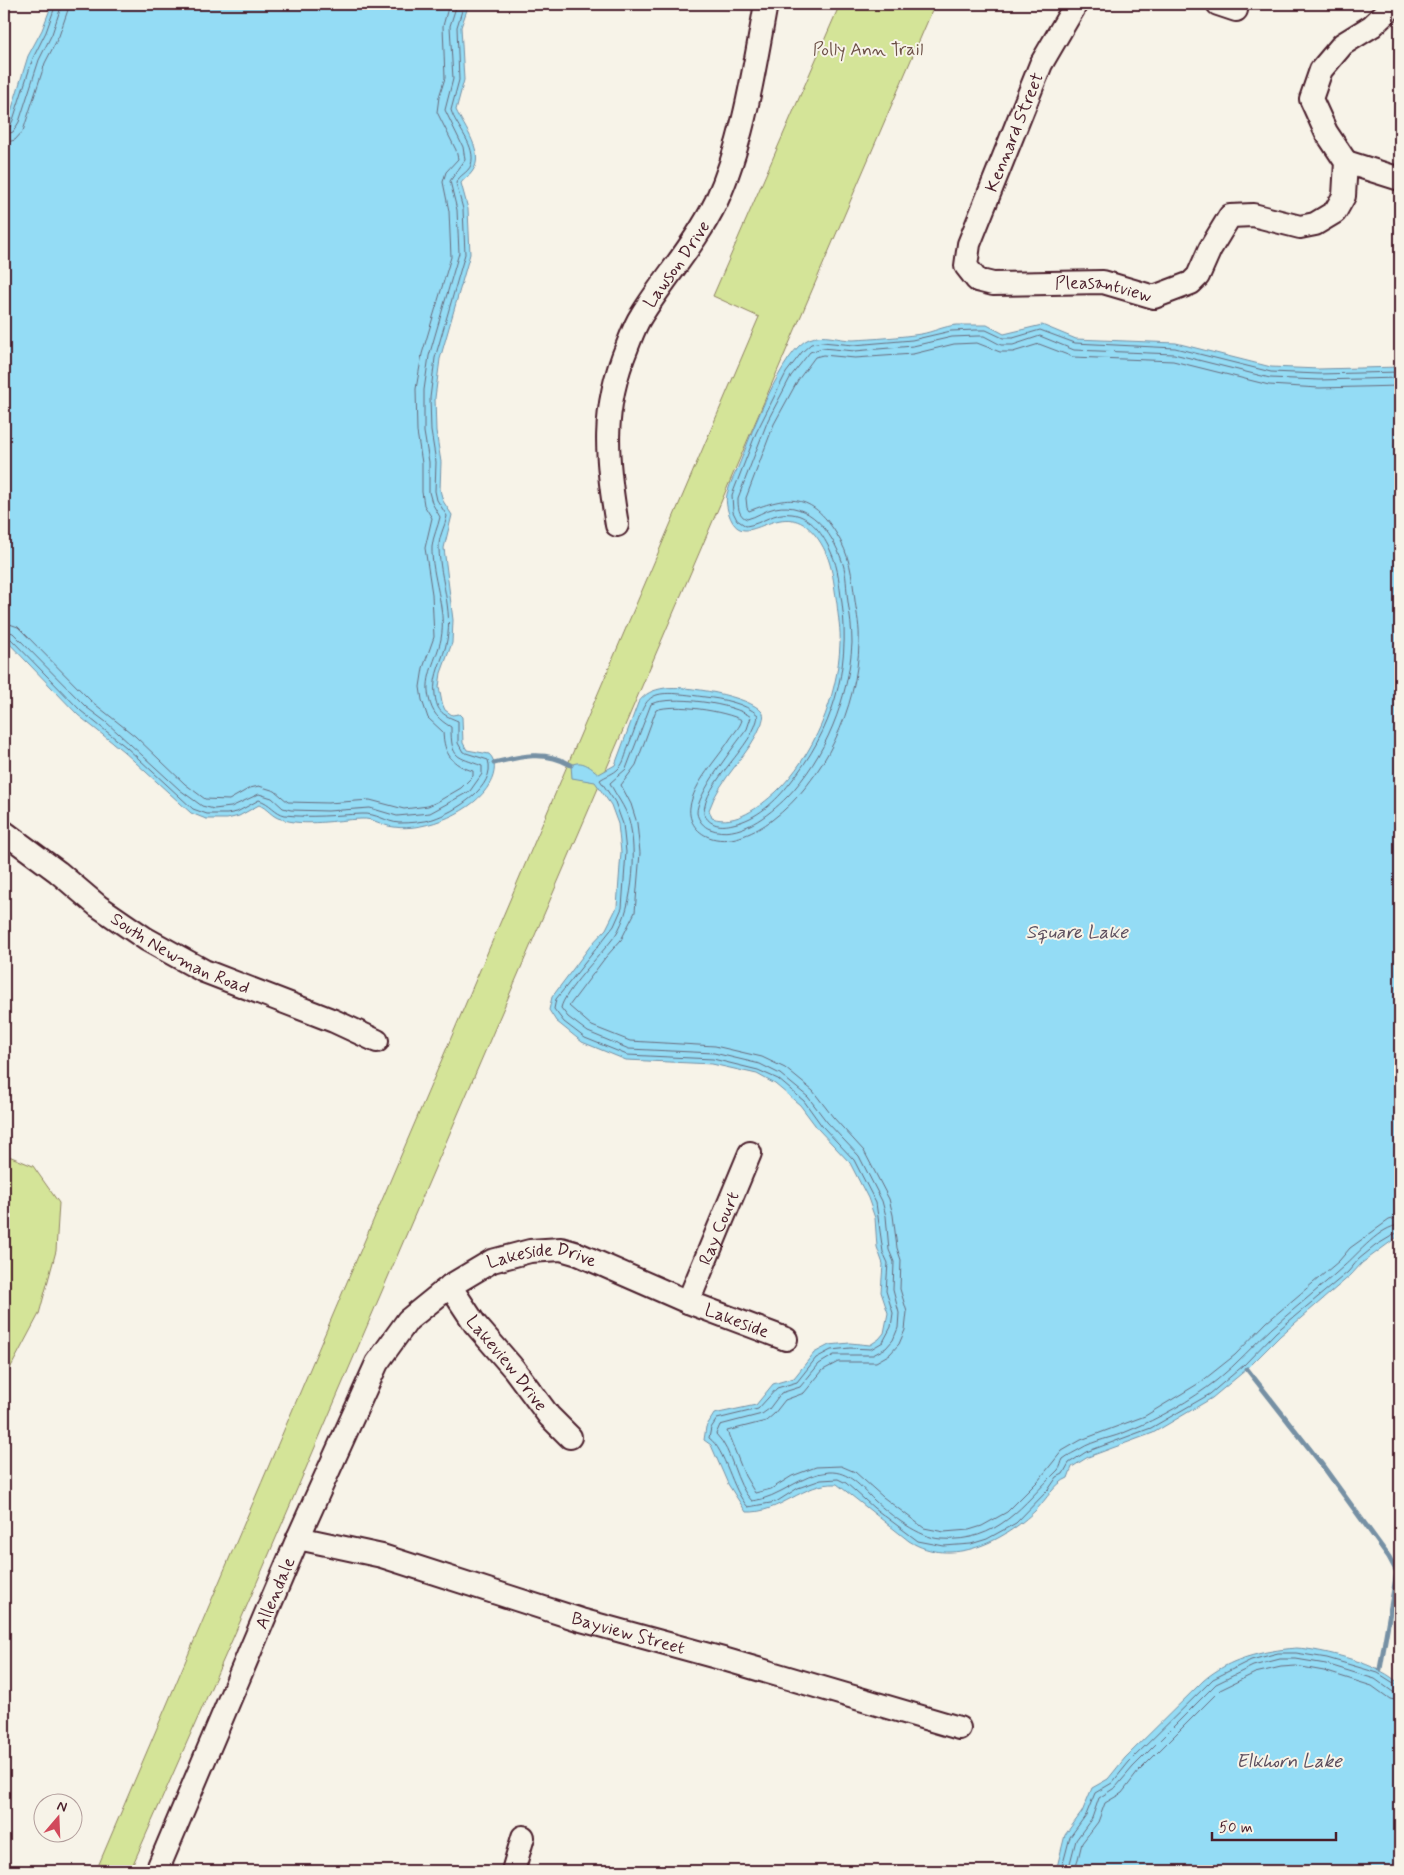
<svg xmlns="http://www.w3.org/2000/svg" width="1404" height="1875" font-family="Mynerve,sans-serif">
<rect width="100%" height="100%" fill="#f7f3e8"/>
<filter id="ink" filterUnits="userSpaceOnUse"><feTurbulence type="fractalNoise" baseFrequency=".02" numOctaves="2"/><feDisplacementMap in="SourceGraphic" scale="10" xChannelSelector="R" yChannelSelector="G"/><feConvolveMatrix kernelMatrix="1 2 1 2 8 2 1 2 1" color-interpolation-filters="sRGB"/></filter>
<g filter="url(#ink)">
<path fill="#d4e498" stroke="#8f8262" d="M840,4H935L233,1638L130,1871H96C317,1353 537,835 759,317L713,296Z
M4,1154L33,1166L59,1203L56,1251L39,1314L4,1380Z"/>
<path fill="#94dcf5" stroke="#7690a4" d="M52,4H469L461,27L464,80L456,110C464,127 486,154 472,172C469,177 464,178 461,183L468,209L470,254L440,359L435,398L436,431L441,462L440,490L443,501L452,515L444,548L453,620L452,643L441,673L439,687L442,703L445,710L452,715L459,714L462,717L463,743L467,750L489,754C497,761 495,774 490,783C476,811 425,832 394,827C382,826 374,818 361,819C337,820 304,827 281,819C272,817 267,808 259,805L239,816L227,819H206L191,813L123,751L78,715L4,638V126L9,118L28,56L42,30Z
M957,325H987L1004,334L1042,325L1076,339L1176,343L1271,367L1319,369L1400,367V1235L1362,1263L1351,1275L1280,1336L1247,1369L1212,1398L1153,1433L1088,1457L1072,1467L1068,1478C1055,1483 1046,1500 1036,1510C1004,1541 952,1568 909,1541L837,1484C803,1482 780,1514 746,1512L728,1484L711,1445L704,1440L706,1427L714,1414L756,1405L773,1384L794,1378L814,1353L829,1345L850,1343L870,1345L879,1339L884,1333L888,1313L881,1292L883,1264L877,1247L875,1218L868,1198L850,1163L818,1129L800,1105L775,1084L757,1074L712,1064L626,1060L582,1042L556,1021L549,1010L552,997L591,945L606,929L617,907L621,852L618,824L611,805L595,782L572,778L571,765C582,759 590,767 599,774L615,765L638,703C645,693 653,690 665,688C684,685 750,696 762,712C765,716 763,718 762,723C750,755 720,777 709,810L712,818C736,826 759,807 776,792C814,756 838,696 840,644C841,630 838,617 837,604C833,578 832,557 816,536C783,493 748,551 732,521C728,514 725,502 727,494C730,482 737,471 741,460C751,434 783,349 809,339C824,333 838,340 853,340C874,339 901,337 921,334C933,332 944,326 957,325Z
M1296,1648C1322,1649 1384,1665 1400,1685V1871H1056L1065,1835L1082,1812L1092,1788L1108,1779L1125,1758L1203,1681C1229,1658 1263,1651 1296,1648Z"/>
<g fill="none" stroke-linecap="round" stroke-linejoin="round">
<path stroke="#686b7c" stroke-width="1" d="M4,129L10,127L13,120L33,58L46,32L56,4
M4,135L13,132L19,122L39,60L52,34L62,4
M4,143L15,140L23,131L45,63L59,36L70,4
M1400,372L1319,374L1271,372L1175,348L1075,343L1040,330L1013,338H1003L986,330H976L951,331L912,340L854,345L822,342L811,344L802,352L786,373L756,433L732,495L733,512L737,520L746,526C762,524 774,511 792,514C811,516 824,536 831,552C839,569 839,585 842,603C851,670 832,731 790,783C776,801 757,819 733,824C721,827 710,826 704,814C703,782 755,746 758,715C745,703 722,699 705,697C641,688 649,693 628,747C626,754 624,763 619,768C614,774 605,776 600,780L615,802L623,824L626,852L622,908L614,926L565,988L556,999L554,1009L564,1022L585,1038L627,1055L713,1059L758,1070L778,1079L804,1101L822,1126L854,1160L876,1203L883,1252L888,1263L886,1291L893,1313L891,1327L883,1342L871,1349L850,1348L831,1350L816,1358L797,1382L777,1388L758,1409L717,1419L711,1428L709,1438C726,1450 731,1489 748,1507L776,1502L798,1488L821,1480L838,1479L846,1483L874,1508L918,1541L944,1546L971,1544L987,1539L1016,1523L1048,1490L1057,1477L1063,1474L1069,1463L1086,1452L1151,1428L1210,1394L1244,1365L1276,1332L1348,1272L1359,1259L1375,1246L1400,1231
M1400,378L1319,380L1270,378L1174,354L1074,350L1040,336L1013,345H1001L984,336H977L952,337L913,346L855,351L822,348L810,352L791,376L768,420L738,498C738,506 738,516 747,519C756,517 765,510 775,508C809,501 832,532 842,561C847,574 846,589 848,602C850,616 852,629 852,643C849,698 825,758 787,797C769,815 738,840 710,829C704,827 698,820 697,813C696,795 735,745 747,729L751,717C734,703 671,695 651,704L626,769L610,783C616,796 625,806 629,820C638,852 633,916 611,941C600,955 564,992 561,1008L568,1017L588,1032L629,1049L714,1053L760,1064L780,1074L808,1097L827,1122L859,1156L882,1201L886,1216L889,1250L894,1262L893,1290L899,1313L898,1328L893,1340L886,1348L873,1355H834L819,1364L800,1387L781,1393L769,1409L762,1414L720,1425L716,1434C734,1452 734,1483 752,1501C780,1498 800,1474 829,1472C849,1471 861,1487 874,1500C890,1515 920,1538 941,1539C999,1543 1022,1505 1058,1470C1061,1467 1061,1462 1063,1459C1068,1455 1075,1452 1080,1449C1094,1440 1113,1438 1128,1431C1160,1418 1190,1401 1217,1380C1237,1364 1253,1345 1272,1328C1296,1307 1320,1288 1344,1266C1358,1254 1380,1226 1400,1225
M1400,386L1319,388L1269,385L1173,361L1073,357L1039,344L1013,352H1000L977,343L954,344L913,354L855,358L823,355L815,357L798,380L774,424L746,498L747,508L749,511C789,495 811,493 836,533C850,555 852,575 855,601C857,615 860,628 859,642C858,707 824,781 772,820C756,832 732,844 712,838C698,834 688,822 690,807C694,782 717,760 730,739C734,733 740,727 742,720C725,711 674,703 656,710L636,765L621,785L631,804L637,823L640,853L635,912L621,940L605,958L569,1006L592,1026L630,1041L715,1046L762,1057L785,1068L813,1091L833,1117L864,1151L889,1199L893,1215L897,1248L901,1260L900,1289L907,1312L905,1330L899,1344L890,1354L876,1362H838L823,1370L804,1393L785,1400L774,1414L766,1421L727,1431L745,1476L755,1493L771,1489L792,1476L816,1467L841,1466L855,1472L883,1497L924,1528L944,1532L969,1530L982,1526L1007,1512L1038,1481L1062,1451L1081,1440L1145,1416L1201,1382L1235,1355L1267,1322L1339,1261L1350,1248L1389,1220L1400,1217
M4,622L18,627L91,701L135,736L185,784L205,799L229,800L250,788L259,786L275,791L288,802L328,803L370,800L404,809L428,806L437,802L461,788L473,776V771C452,765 444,754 443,732L428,718L422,700L420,687L423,668L434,637L432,594L425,548L432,518L424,505L422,492V463L417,432L416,389L422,354L451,257L449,211L443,182L446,172L458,159L456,150L437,112L439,97L445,78L443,26L449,4
M4,630L13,633L86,707L106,722L180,790L202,806L214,809L231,807L259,794L272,798L283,808L291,810L328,811L370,808L397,816L430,813L470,791L482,774V766C457,756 451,760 451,727C439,720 432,713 429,698C424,676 437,659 441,639C447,608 431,576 432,547C433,536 438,527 440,517L432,503L429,492V462L424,432V390L429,356L459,253L457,210L450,181L465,160L463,147L445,110L453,79L450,26L457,4
M4,636L10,638L81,711L126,747L193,809L207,814H227L237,812L259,800C270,803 275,813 285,815C311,818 336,815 362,814C376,813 386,822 399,823C409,823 423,822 433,819C454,812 497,787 488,760L463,752L458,743V721C444,715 437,713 435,695C432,674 444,659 447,640C453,610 440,579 439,549C438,537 445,527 447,516L437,500L435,491L436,462L431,431L430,398L435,358L465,254L463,209L456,183C459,175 468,173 471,165C477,146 456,127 451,110L459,80L457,27L464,4
M1061,1871L1070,1837L1086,1815L1095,1793L1112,1783L1129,1762L1213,1679L1251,1660L1278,1653H1296L1327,1658L1378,1673L1400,1687
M1068,1871L1076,1840L1092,1818L1099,1798L1116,1787L1133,1767L1216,1684L1253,1666L1280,1659H1296L1326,1664L1375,1679L1393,1692L1400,1694
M1075,1871L1082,1843L1098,1822L1105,1803L1122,1793L1138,1772L1220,1690L1255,1673L1281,1667L1296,1666L1324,1671L1372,1686L1390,1699L1400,1701"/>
<path stroke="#7690a4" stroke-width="5" d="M494,763C521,756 545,750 571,765
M1247,1369L1320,1462L1389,1557L1397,1572L1380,1669"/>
<g stroke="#4a1f2b" stroke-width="26">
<g id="minor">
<path id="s1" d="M1076,4L1041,64L969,244L966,266L977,280L993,284L1103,282L1154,297L1191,283L1198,276L1210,249L1230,216L1253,215L1300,227L1315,224L1335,212L1344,196L1346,162L1326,132L1311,99L1321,70L1343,44L1372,26L1395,4"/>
<path d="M1218,4L1236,10"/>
<path d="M1346,162L1400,179"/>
<path id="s2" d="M617,525C606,459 601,410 627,347C631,337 635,325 641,316C665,277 696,243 716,202C744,141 754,69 766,4"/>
<path id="s3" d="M4,832L58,872L98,906L146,939L204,971L334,1021L377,1041"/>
<path id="s4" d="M450,1286L475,1324L514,1369L549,1416L570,1437"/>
<path id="s5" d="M688,1302L750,1153"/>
<path id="s6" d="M298,1538L382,1556L581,1620L727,1660L959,1728"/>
<path id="s7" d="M157,1871L298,1538L377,1363L408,1320L450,1286L492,1261L530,1251L561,1249L578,1254L688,1302L786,1339"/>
<path d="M513,1871L523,1837"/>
</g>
</g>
<use href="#minor" stroke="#f7f3e8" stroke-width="22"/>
</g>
</g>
<g text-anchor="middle" stroke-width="4" stroke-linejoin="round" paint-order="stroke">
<g font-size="18" fill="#6c5046" stroke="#f7f3e8">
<text x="868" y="55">Polly Ann Trail</text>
</g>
<g font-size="18" fill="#4a1f2b" stroke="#f7f3e8">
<text transform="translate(1014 132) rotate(-68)" y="6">Kennard Street</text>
<text dy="6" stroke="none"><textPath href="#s2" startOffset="278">Lawson Drive</textPath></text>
<text dy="6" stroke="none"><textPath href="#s1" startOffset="431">Pleasantview</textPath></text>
<text dy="6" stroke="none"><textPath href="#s3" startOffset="215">South Newman Road</textPath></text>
<text dy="6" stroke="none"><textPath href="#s5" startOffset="80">Ray Court</textPath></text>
<text dy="6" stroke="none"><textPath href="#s7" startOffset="761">Lakeside Drive</textPath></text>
<text dy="6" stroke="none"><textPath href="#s7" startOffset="970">Lakeside</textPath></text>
<text dy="6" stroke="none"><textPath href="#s4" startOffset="96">Lakeview Drive</textPath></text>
<text dy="6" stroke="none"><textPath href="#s7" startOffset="302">Allendale</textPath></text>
<text dy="6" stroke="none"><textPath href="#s6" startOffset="344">Bayview Street</textPath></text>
</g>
<g font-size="19" font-style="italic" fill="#5c4e5e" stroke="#f7f3e8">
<text x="1077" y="938">Square Lake</text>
<text x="1289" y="1767">Elkhorn Lake</text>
</g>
</g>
<rect width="1404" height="1875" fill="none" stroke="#f7f3e8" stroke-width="20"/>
<rect x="10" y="10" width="1384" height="1855" fill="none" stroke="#4a1f2b" stroke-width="2" filter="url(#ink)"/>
<g transform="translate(58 1818) rotate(19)"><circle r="24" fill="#f7f3e8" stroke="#b29e9c"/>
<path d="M0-4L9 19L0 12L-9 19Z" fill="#d1495b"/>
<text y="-8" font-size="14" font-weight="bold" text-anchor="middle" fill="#4a1f2b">N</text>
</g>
<path d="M1212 1832v8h124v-8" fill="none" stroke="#4a1f2b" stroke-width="2.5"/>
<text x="1219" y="1832" font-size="15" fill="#4a1f2b" stroke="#f7f3e8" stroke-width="4" paint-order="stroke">50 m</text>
</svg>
